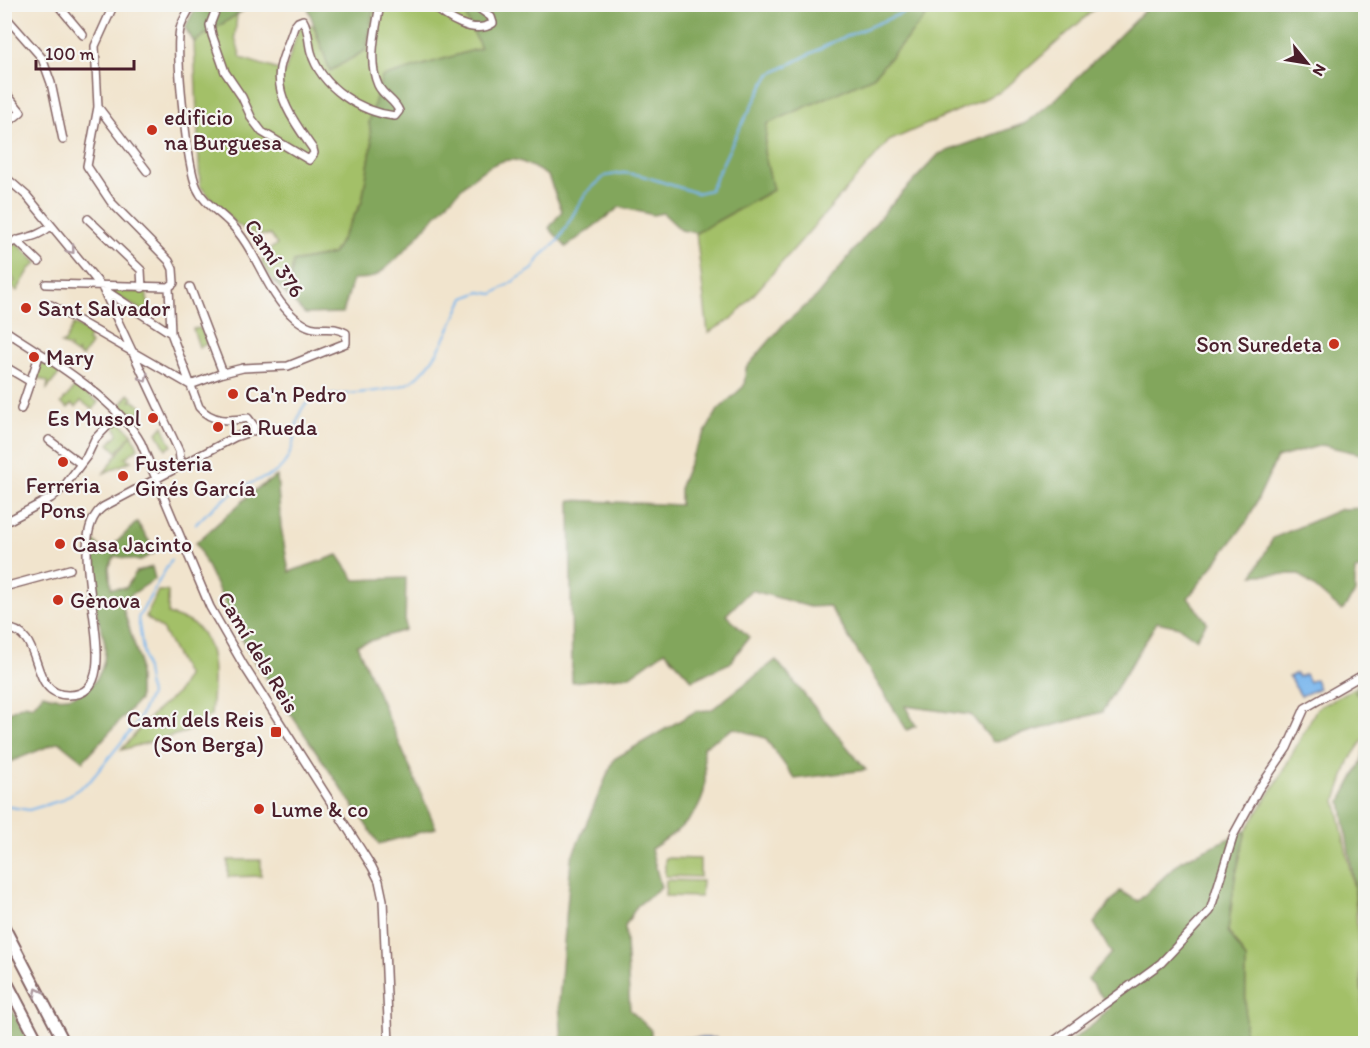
<svg xmlns="http://www.w3.org/2000/svg" width="1370" height="1048" font-family="Itim,sans-serif">
<rect width="100%" height="100%" fill="#f6f6f2"/>
<filter id="ink" filterUnits="userSpaceOnUse"><feTurbulence type="fractalNoise" baseFrequency=".0167" numOctaves="2"/><feDisplacementMap in="SourceGraphic" scale="12" xChannelSelector="R" yChannelSelector="G"/><feConvolveMatrix kernelMatrix="1 2 1 2 8 2 1 2 1" color-interpolation-filters="sRGB"/></filter>
<filter id="wash" filterUnits="userSpaceOnUse"><feTurbulence type="fractalNoise" baseFrequency=".008" numOctaves="4" result="noise"/><feDisplacementMap in="SourceGraphic" scale="24" xChannelSelector="R" yChannelSelector="G"/><feGaussianBlur stdDeviation="1.35" result="paint"/><feColorMatrix in="noise" values="0 0 0 0 0 0 0 0 0 0 0 0 0 0 0 0 0 1.4 0 .05"/><feComposite in="paint" operator="in"/></filter>
<g filter="url(#wash)">
<rect width="100%" height="100%" fill="#f1e4cd"/>
<path fill="#a3c068" stroke="#76704a" stroke-width="1.5" d="M460,4L481,48L382,77L369,122L372,144L362,201L333,254L293,262L290,284L273,281L261,262L268,250L277,245L271,235C241,239 219,206 200,186L194,42L237,14L235,37L241,58L285,72L299,27L313,25L330,71L366,50L374,5Z
M936,5H1099L1002,91L889,141L733,318L708,333L696,233L773,190L764,152L767,124L873,77Z
M17,243L37,263L30,269L17,291L5,282L12,283L15,281L5,268V247Z
M113,290H125V292L146,291L150,315L113,294Z
M74,324L91,334L87,341L91,344L82,357L77,354L78,351L76,354L69,349L70,347L61,344L65,342Z
M201,328L207,344L199,347L193,329Z
M43,360L60,373L47,389L48,382L36,377Z
M76,386L98,402L93,410L81,401L76,407L72,404L68,408L61,403Z
M129,394L133,398L130,401H134L143,408L131,421L128,418L134,411L127,417L118,409Z
M118,419L132,434L117,452L109,444L118,434L114,423Z
M163,426L172,446L166,449L157,433Z
M132,434L138,448L125,458L131,461L104,473Z
M158,591H168V614C175,617 183,619 190,622C220,640 213,686 211,715L186,732L121,750L153,714L177,693L187,676L162,629L146,617Z
M1355,688L1365,695V737L1350,759L1336,800L1355,894L1365,1043H1245L1246,959L1228,931L1235,878L1246,830L1278,780L1317,708Z
M665,858L700,859V877L665,876Z
M228,860H261V876L228,877Z
M666,880L702,881L701,897L665,896Z"/>
<path fill="#82a65c" stroke="#666244" stroke-width="1.5" d="M497,4L936,5L873,77L767,124L764,152L773,190L696,233L681,230L663,213L653,215L620,207L566,247L549,228L562,211L548,176C539,171 525,161 514,160C469,156 414,254 375,276C370,280 359,278 353,279L343,313L305,314L273,281L290,284L293,262L333,254L362,202L372,144L369,122L382,77L481,48L467,19L470,7L493,10Z
M1151,4L1365,5V455L1322,445L1277,458L1248,520L1188,598L1207,622L1196,639L1179,627L1157,622L1102,712L993,742L971,715L905,706L916,726L907,730L829,606L810,607L751,590L726,615L749,637L730,663L692,680L665,651L630,676L572,682L570,500L680,505V486L693,454L718,410L744,386L746,368L783,325L817,296L887,209L939,154L1026,123L1057,98Z
M197,5H252L194,42L185,28Z
M307,5H374L366,50L330,71Z
M277,476L281,527L289,572L338,555L355,580L406,578L405,630L357,645L436,828L379,844L248,651L196,543L255,490Z
M1365,508V568L1355,570V593L1342,611L1299,574L1253,575L1273,538L1341,509Z
M137,522L156,552L139,561L115,556L109,567L111,588H126L136,572L152,567L155,579L131,595L123,608L139,659V700L83,761L59,742L5,764V714L25,704L33,706L43,694C78,707 107,682 105,645C104,633 97,621 96,609C94,586 94,563 93,540L106,553Z
M776,660L866,770L795,779L765,738L734,728L703,747C703,758 706,769 705,781C705,814 676,833 651,849L661,887L637,906L625,926L630,1010L651,1030V1043H562L559,1002L571,859L614,759L696,711L711,710Z
M1365,666V700L1355,693L1362,668Z
M1365,742H1366L1365,1005L1362,986L1363,942L1341,801L1362,761Z
M1246,830L1235,878L1228,931L1246,959L1245,1043L1067,1044L1095,1023L1110,1007L1088,979L1111,953L1094,923L1120,891L1138,901L1181,861Z
M4,997L30,1043H5Z"/>
<path fill="#7bb7ed" stroke="#626b8c" stroke-width="1.5" d="M1296,673L1298,677L1305,674L1309,682L1315,679L1319,688L1301,696L1289,677Z
M665,1038H716V1043H665Z"/>
<g fill="none" stroke-linecap="round" stroke-linejoin="round">
<path stroke="#7bb7ed" stroke-width="2" d="M196,524C210,509 228,495 247,485C260,478 273,478 283,465C298,446 293,424 302,409C305,404 311,400 315,396C338,394 394,393 412,381C438,362 450,326 464,298L480,292L493,294L533,269L541,256L558,241L585,194L605,176L623,173L640,175L697,193L710,190L737,133L769,75L835,41L924,4
M4,806L29,810L62,800L90,781L137,723L150,695L138,618L171,560"/>
</g>
</g>
<g filter="url(#ink)">
<g fill="none" stroke-linecap="round" stroke-linejoin="round">
<g stroke="#846464" stroke-width="10">
<path id="minor" d="M57,4L83,35
M218,4L210,25L212,35L225,72L242,97L252,119L262,132L309,160L314,153L313,149C297,126 275,98 280,68C283,54 290,40 294,27L298,22L303,20C309,30 308,41 311,52C321,87 360,112 395,116L399,111C395,100 383,96 378,85C367,60 376,30 380,4
M432,4C446,18 474,36 493,23L491,17L473,4
M4,15L42,58L51,83L63,140
M4,91L21,112L4,126
M98,107L147,171
M4,176L27,196L102,287L179,451L181,466
M88,219L141,270L142,288
M16,240L39,262
M4,246C23,236 34,240 51,226
M46,284L169,287
M190,287L223,373
M103,289L171,333
M51,305L190,385
M4,330C46,357 117,399 141,443L210,607L244,666L372,867L379,881L383,900L389,1044
M4,366L31,382
M190,385L223,373L243,368L288,366L346,343V333C327,322 317,337 295,318C265,293 257,248 228,221C218,211 203,202 197,188C187,167 175,52 180,29C182,21 188,12 192,4
M21,409L40,353
M49,440L81,464
M1366,502V511
M4,523L51,498L62,489L87,456L95,439L119,414
M4,587L70,569
M4,628C47,630 26,695 68,695C137,696 55,542 103,507L235,437L253,431L254,426L248,418C230,421 212,423 199,407L171,333L169,287L174,283L173,269L169,261L111,202L87,166L98,107L95,46L114,4
M1050,1044L1161,963L1210,911L1234,834L1258,790L1287,748L1305,708L1366,673"/>
</g>
<g stroke="#846464" stroke-width="14">
<path id="highway" d="M4,927L65,1044
M4,977L39,1044"/>
</g>
<use href="#minor" stroke="#fff" stroke-width="7"/>
<use href="#highway" stroke="#fff" stroke-width="10"/>
</g>
<defs><path id="oneway-chevron" d="M-2-3.5L2.5 0L-2 3.5" fill="none" stroke-width="1.6" stroke-linecap="round" stroke-linejoin="round" transform="scale(1.5)"/></defs>
<g stroke="#ae9aa0">
<use href="#oneway-chevron" transform="translate(71 250) rotate(50)"/>
<use href="#oneway-chevron" transform="translate(144 378) rotate(64)"/>
<use href="#oneway-chevron" transform="translate(38 992) rotate(-117)"/>
</g>
</g>
<g fill="#c8321e" stroke="#f6f6f2" stroke-width="2">
<circle cx="152" cy="130" r="6"/>
<circle cx="26" cy="308" r="6"/>
<circle cx="1334" cy="344" r="6"/>
<circle cx="34" cy="357" r="6"/>
<circle cx="233" cy="394" r="6"/>
<circle cx="153" cy="418" r="6"/>
<circle cx="218" cy="427" r="6"/>
<circle cx="63" cy="462" r="6"/>
<circle cx="123" cy="476" r="6"/>
<circle cx="60" cy="544" r="6"/>
<circle cx="58" cy="600" r="6"/>
<rect x="270" y="726" width="12" height="12" rx="3"/>
<circle cx="259" cy="809" r="6"/>
</g>
<g text-anchor="middle" stroke-width="4.5" stroke-linejoin="round" paint-order="stroke">
<g font-size="22" fill="#4a1f2b" stroke="#f6f6f2" text-anchor="start">
<text x="164" y="125">edificio<tspan x="164" dy="25">na Burguesa</tspan></text>
<text x="38" y="316">Sant Salvador</text>
<text x="1322" y="352" text-anchor="end">Son Suredeta</text>
<text x="46" y="365">Mary</text>
<text x="245" y="402">Ca'n Pedro</text>
<text x="141" y="426" text-anchor="end">Es Mussol</text>
<text x="230" y="435">La Rueda</text>
<text x="135" y="471">Fusteria<tspan x="135" dy="25">Ginés García</tspan></text>
<text x="63" y="493" text-anchor="middle">Ferreria<tspan x="63" dy="25">Pons</tspan></text>
<text x="72" y="552">Casa Jacinto</text>
<text x="70" y="608">Gènova</text>
<text x="264" y="727" text-anchor="end">Camí dels Reis<tspan x="264" dy="25">(Son Berga)</tspan></text>
<text x="271" y="817">Lume &amp; co</text>
</g>
<g font-size="22" fill="#4a1f2b" stroke="#f6f6f2">
<text transform="translate(275 258) rotate(56)" y="8">Camí 376</text>
<text transform="translate(259 652) rotate(59)" y="8">Camí dels Reis</text>
</g>
</g>
<rect width="1370" height="1048" fill="none" stroke="#f6f6f2" stroke-width="24"/>
<g transform="translate(1307 63) rotate(120)" stroke="#f6f6f2" stroke-width="4.5" paint-order="stroke">
<path d="M0-4.5L10 22L0 15L-10 22Z" fill="#4a1f2b"/>
<text y="-9" font-size="16" font-weight="bold" text-anchor="middle" fill="#4a1f2b">N</text>
</g>
<path d="M36 60v9h98v-9" fill="none" stroke="#4a1f2b" stroke-width="3"/>
<text x="45" y="60" font-size="18" fill="#4a1f2b" stroke="#f6f6f2" stroke-width="4.5" paint-order="stroke">100 m</text>
</svg>
